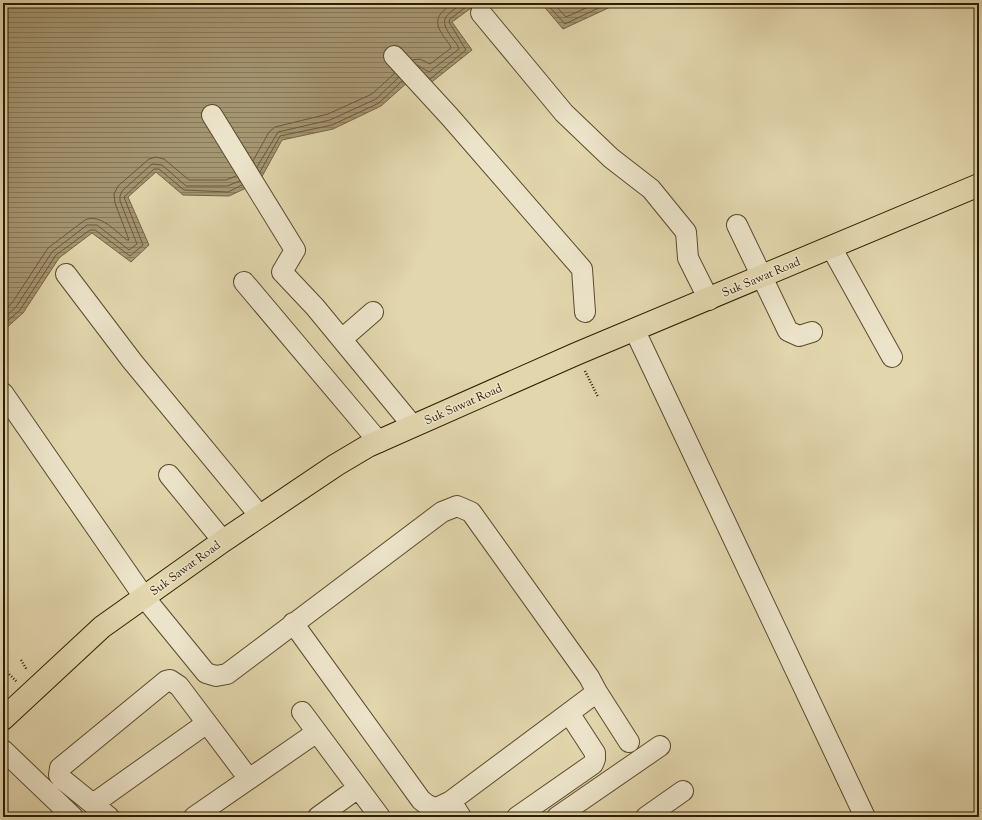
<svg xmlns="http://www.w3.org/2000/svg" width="982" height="820" font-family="'Sorts Mill Goudy',serif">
<defs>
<pattern id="water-rules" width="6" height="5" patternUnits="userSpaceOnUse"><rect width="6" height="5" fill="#a59672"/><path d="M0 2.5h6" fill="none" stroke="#877a5b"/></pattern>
</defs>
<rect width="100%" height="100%" fill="#e2d6ad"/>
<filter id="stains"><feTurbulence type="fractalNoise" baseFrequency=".005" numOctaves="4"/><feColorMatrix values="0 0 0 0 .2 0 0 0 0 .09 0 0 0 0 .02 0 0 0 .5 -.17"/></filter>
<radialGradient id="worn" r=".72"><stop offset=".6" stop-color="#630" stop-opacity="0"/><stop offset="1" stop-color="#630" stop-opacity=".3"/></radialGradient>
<path fill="url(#water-rules)" stroke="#756544" d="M3,3H478L452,22L472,50L428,85L417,74L381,106L333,129L282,140L259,182L229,196L183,195L156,172L128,197L149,245L131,262L92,233L59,258L23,313L3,331Z
M541,3H619L563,29Z"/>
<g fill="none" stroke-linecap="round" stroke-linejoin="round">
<path stroke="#6a5839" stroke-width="1" d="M546,3L565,24L609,3
M553,3L566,17L597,3
M412,60L420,59L430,64L451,48C450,44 447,41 444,37C432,20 438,14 453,3
M417,65L429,72L459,49C458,45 455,42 452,38C438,18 445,16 463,3
M430,79L466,50L449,22L450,19L471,3
M253,161L269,132L275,127L328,114L372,94L395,73
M257,167L278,132L330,120L376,99L399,77
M260,172L280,136L332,125L379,103L402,81
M3,311L12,303L48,248L85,220C100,213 115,231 127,240H129L115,203L114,194L118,186L149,159L156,157L164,159L189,180H226L236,176
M3,319L16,307L52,252L87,225H97L129,250L137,244L120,201V196L122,191L152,164L162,165L186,186H227L240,181
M3,325L20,310L56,255L90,230H95L130,256L143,245L124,197L154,169H159L184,190L228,192L242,185"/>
<g stroke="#5b4a2b" stroke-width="22">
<path id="minor" d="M481,13L564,113L611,158L651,189L686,232L688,258L709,300
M394,56L450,117L582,269L585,312
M212,115L295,250L282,272L315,307L413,426
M737,225L788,331L799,336L812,332
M831,247L892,357
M66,274L132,361L260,516
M244,282L379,442
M635,331L865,817
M342,339L373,312
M3,393L144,597L206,673L216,676L227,674L442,512L457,506L471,512L589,677L597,692L451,801C437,808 434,811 421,800L293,623
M169,475L223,541
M597,692L629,742
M302,712L380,817
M3,750L73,817
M451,801L461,817
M93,804L207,723
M109,817L62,779L59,775L60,768L166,681L170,680L179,686L249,779
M194,817L317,732
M318,817L358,788
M517,817L593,764L595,759V753L569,713
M557,817L660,746
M646,817L683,791"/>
</g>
<g stroke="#2e1b00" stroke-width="24">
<path id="major" d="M3,719L102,627L223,541L336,465L368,446L576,354L979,185"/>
</g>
<path stroke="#2e1b00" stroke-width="2.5" stroke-dasharray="1 2" stroke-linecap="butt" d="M585,371L598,397
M21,660L27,670
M7,672L17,682"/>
<use href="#minor" stroke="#ece4ca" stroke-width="20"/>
<use href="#major" stroke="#e2d6ad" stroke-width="22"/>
</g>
<g text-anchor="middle" stroke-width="3" stroke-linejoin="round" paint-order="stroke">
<g font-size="12" fill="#2e1b00" stroke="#ece4ca">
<text transform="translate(761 277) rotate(-23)" y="4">Suk Sawat Road</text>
<text transform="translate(463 404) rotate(-24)" y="4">Suk Sawat Road</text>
<text transform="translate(185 568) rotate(-36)" y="4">Suk Sawat Road</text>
</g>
</g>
<rect width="982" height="820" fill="none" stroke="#e2d6ad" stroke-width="16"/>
<rect x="4" y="4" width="974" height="812" fill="none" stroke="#2e1b00" stroke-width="2"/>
<rect x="8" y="8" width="966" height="804" fill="none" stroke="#2e1b00"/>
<rect width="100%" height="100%" filter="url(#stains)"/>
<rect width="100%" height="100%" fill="url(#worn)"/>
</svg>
